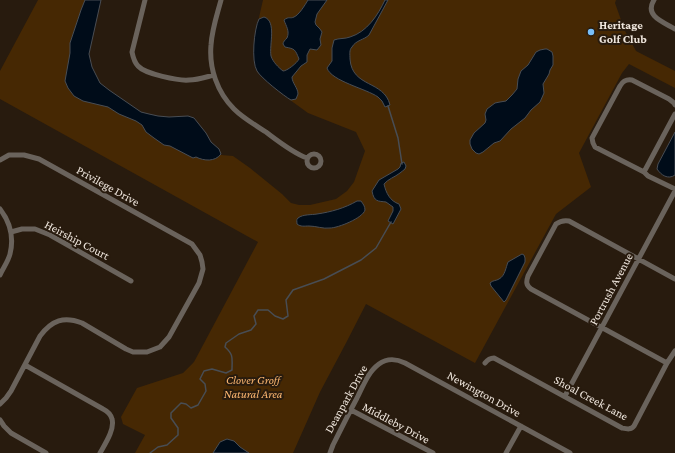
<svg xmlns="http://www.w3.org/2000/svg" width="675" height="453" font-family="'Crimson Pro',serif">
<rect width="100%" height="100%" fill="#281b0e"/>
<path fill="#462803" d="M38,0H101L89,54L92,67L100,83L109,90L141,112L149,114L158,116L169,117L188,116L194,118L206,133L211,142L219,149L221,152V155L233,156L250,168L282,194L291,203L299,205H310L336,199L347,191L354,182L365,151L356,132L308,113L279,92L257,72L255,66L254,57L255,35L263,0H616L615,3L625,31L636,51L675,71V88L629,64L622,73L579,153L591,187L556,214L475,363L366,304L346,343L320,392L293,453H135L145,435L123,424L121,417L137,388L183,373L194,362L258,242L0,99V71Z"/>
<path fill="#000c19" stroke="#484d54" d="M85,0H101L89,54L92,67L100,83L109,90L141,112L149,114L158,116L169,117L188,116L194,118L206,133L211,142L219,149L221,154C215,162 204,161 196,157L193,158L170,146L164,145L154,138L146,132L142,125L136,121L119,114L108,107L83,101L74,96L68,88L65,81L70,53V43L81,10Z
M308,0H327L317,14L315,22L316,25L320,29L322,32L320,39L321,45L317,50L310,49L307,55V62L301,66L292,77C292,83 298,88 298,94L296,99L291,100C284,96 261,78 257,71C251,61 254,29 259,19L264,17C277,21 269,45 271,56C273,62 278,67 283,71C287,71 297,63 299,59C295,49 295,49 285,47L283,44C283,42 285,40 287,38C290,31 286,26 284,20C289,16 290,19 294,17C299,15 305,5 308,0Z
M385,0H388L369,35C364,40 356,40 352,47C349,50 350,54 350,59C352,88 384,80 390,105L385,107L382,101L378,97C367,89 331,81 327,68L332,61V48L334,40C339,38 345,39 350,37C367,32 378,15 385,0Z
M545,49H547L552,52L553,56V65L550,70L549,74L543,84L544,93L540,102L531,110L525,118L511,129L500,141L494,143L483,152L479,154L476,153L472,149L470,144V140L474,133L485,123L486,120L485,114L487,109L495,103L500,102L506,101L512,95L517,89L518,79L521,71L528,65L536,52L540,50Z
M675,132V175C668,180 661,175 657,169L658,164Z
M404,162L406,166L405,169C403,170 402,172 400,173C395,177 388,179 384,184C386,193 390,201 399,204L401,209L393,224L388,221L393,211V207L386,202C378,201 374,202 372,191L379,180L398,169L400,167L401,163Z
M357,201H361C363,204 365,206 365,210C363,218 338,228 330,228C323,229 316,226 309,226C304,226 301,227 297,224C297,221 296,220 298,218C303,214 312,215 317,214C331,212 345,208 357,201Z
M522,254L524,255L525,258V262L506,300L504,302L491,286L490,283C493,280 496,281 499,279C505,276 506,267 508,262Z
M227,439L234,441L240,447L249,453H213L220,442Z"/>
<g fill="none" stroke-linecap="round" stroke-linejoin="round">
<path stroke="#484d54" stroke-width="1.5" d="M388,106L398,138L402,164
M150,453L158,447L167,445L178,435V428L171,418V413L181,403L186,404L191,408L198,405L206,391L205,384L200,379L204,371L212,369L226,373L232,370C232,358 234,355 225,347L226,343L239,334L251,330L256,324L254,316L258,310H268L275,316L283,319L288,316L286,300L293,290L324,279L361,260L376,248L391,222"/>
<path stroke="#6a635c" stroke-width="5" d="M145,0L132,52C133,57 134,62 138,66C145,74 179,81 189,80C198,80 206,77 214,75
M221,0C217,15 212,29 211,45C209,68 217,92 234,109C243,118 255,125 266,132C278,141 293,153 307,158
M654,0C644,16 663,22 675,29
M675,105L674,103L669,99L632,80C626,79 623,81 620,86L592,138L593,143L595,147L644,172L648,176L675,189
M307 161a7 7 0 1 1 14 0a7 7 0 1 1-14 0Z
M0,160L9,155H24L39,159L192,244L200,255L202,262L203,269L199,283L169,337L160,347L147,352H133L126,349L82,323C64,316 52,320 40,336L11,391L6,398L0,404
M644,172L675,114
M0,209C10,222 14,238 10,254C8,262 3,268 0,275
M11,232L22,229H35L50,235L131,281
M485,363C488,359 490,358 494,358L622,428C627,429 631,430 634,426L667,363L675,351
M667,363L531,289C526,285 526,282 528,276L556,224C560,221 563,220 569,221L675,279
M25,365L103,409C107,411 111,415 112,419C115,429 105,444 100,453
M565,396L675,191
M351,410L433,453
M0,420L4,426L11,433L46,453
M330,453L333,445C341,429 349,413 357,398C363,386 368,372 379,364C387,358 397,359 405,363L570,453
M506,453L521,426"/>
</g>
<circle fill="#79bff8" stroke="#281b0e" stroke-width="1.5" cx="591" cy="32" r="4"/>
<g text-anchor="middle" stroke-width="4" stroke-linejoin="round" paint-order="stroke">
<g font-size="12" font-weight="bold" fill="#efe6dd" stroke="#281b0e" text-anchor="start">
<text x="599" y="29">Heritage<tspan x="599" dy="14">Golf Club</tspan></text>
</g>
<g font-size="12" fill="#efe6dd" stroke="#281b0e">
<text transform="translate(108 186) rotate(29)" y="4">Privilege Drive</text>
<text transform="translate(77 240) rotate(28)" y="4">Heirship Court</text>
<text transform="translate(611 289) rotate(-62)" y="4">Portrush Avenue</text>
<text transform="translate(484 394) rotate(29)" y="4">Newington Drive</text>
<text transform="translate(591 398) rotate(28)" y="4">Shoal Creek Lane</text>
<text transform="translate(346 399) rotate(-61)" y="4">Deanpark Drive</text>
<text transform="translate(396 423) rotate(28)" y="4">Middleby Drive</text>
</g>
<g font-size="12" font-style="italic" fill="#fab56f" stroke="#281b0e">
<text x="253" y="384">Clover Groff<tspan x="253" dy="14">Natural Area</tspan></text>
</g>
</g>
</svg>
